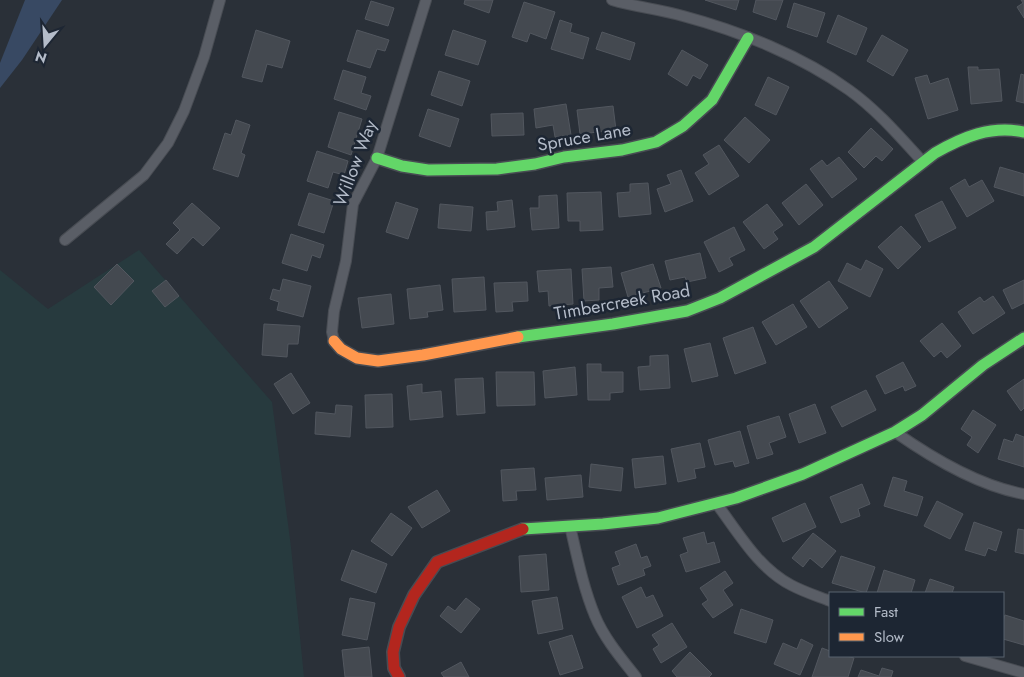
<svg xmlns="http://www.w3.org/2000/svg" width="1024" height="677" font-family="Jost,sans-serif">
<rect width="100%" height="100%" fill="#2a3038"/>
<path fill="#273a3e" d="M139,250L272,402L291,547L304,677H0V270L48,309Z"/>
<path fill="#384963" d="M25,0H62L22,60L0,88V63Z"/>
<path fill="#444950" stroke="#52575f" d="M465,0H493L489,13L464,4Z
M705,0H739L736,10Z
M756,0H783L776,20L753,12Z
M1021,0H1024V18L1017,7L1023,3Z
M371,1L394,8L388,26L365,19Z
M524,2L555,12L546,39L530,33L527,42L512,37Z
M794,3L825,13L817,37L787,27Z
M838,15L867,28L856,55L827,42Z
M560,20L572,24L570,32L589,38L583,59L551,49Z
M256,30L290,41L282,68L267,64L262,82L242,77Z
M357,30L389,40L385,51L377,49L370,68L347,61Z
M453,30L486,41L478,65L445,55Z
M602,32L635,43L630,60L596,49Z
M882,35L908,50L893,76L867,61Z
M682,50L708,65L700,79L693,75L687,86L668,74Z
M968,67H978V70L999,69L1002,101L971,104Z
M343,70L366,77L361,93L371,96L366,110L334,99Z
M439,71L470,81L462,106L431,95Z
M1021,74L1024,75V103L1016,101Z
M927,75L930,84L948,78L958,110L928,119L915,78Z
M768,77L789,87L776,115L755,105Z
M566,104L571,135L555,137L553,125L536,128L534,109Z
M613,106L616,130L580,134L577,110Z
M428,109L459,119L450,147L419,136Z
M339,112L362,119L351,155L328,147Z
M523,113L524,135L492,136L491,114Z
M745,117L770,140L749,163L724,140Z
M236,120L250,125L241,153L245,155L238,177L213,169L225,133L231,135Z
M871,128L893,149L882,161L876,156L864,168L848,152Z
M719,145L739,176L709,195L695,173L709,164L703,155Z
M317,151L348,161L344,175L333,172L328,188L307,181Z
M839,157L857,179L832,198L810,169L822,160L827,166Z
M1000,167L1024,174V196L994,187Z
M681,170L693,201L665,212L657,189L671,184L667,175Z
M965,179L969,187L982,180L994,201L967,217L950,188Z
M648,183L651,214L619,217L617,193L630,192V184Z
M806,184L823,205L799,225L782,203Z
M601,192L603,230L580,231V221H568L567,193Z
M309,193L334,201L324,233L298,225Z
M557,195L559,228L532,230L530,208H539V196Z
M512,200L515,227L487,230L486,212L498,211L497,202Z
M942,201L956,228L929,242L915,215Z
M396,202L418,209L408,239L386,232Z
M192,203L220,228L203,246L193,237L177,254L166,244L180,230L173,223Z
M440,204L473,207L471,231L438,228Z
M767,204L783,225L773,232L778,239L764,249L743,222Z
M901,226L921,247L898,269L878,247Z
M734,227L745,250L729,258L733,265L719,272L704,242Z
M291,234L324,245L320,258L312,255L307,271L282,263Z
M700,253L706,278L687,282L685,277L670,280L665,261Z
M866,260L883,269L870,297L838,281L847,263L861,270Z
M117,264L134,281L111,305L94,287Z
M653,264L661,288L628,297L621,273Z
M611,267L613,287L599,288V300L584,301L582,269Z
M571,269L573,304L549,306L548,291L539,292L537,271Z
M484,277L486,310L454,312L452,279Z
M283,279L311,286L303,317L277,310L279,302L270,299L273,289L280,291Z
M166,280L179,296L165,307L152,291Z
M1024,280V303L1012,309L1003,290Z
M829,281L848,308L819,328L800,301Z
M527,282L528,301L512,302L513,311L496,312L494,283Z
M440,285L443,310L427,312L428,317L410,319L407,289Z
M391,294L394,324L362,328L358,298Z
M993,296L1005,313L973,334L958,312L980,297L984,302Z
M793,304L807,327L776,345L762,322Z
M942,323L961,346L947,358L941,351L934,357L920,341Z
M264,324L300,326L298,344H288L287,357L262,355Z
M753,327L766,363L735,374L723,338Z
M710,343L718,376L692,382L684,349Z
M668,355L670,388L640,390L638,367L650,366V356Z
M903,362L916,386L905,391L903,386L885,394L876,376Z
M587,364H601V372H623V392L610,393V400H588Z
M575,367L577,395L545,398L543,371Z
M496,372H534L535,405L497,406Z
M291,373L310,403L293,414L274,384Z
M483,378L485,413L457,415L455,379Z
M1024,379V408L1021,411L1007,391Z
M422,384V393L441,391L443,417L410,420L407,386Z
M866,390L876,410L842,427L831,407Z
M392,394L393,427L366,428L365,395Z
M815,404L826,433L799,443L789,414Z
M336,405L352,406L350,437L315,434L316,412L335,414Z
M973,410L996,425L978,453L967,445L972,437L961,429Z
M779,416L786,437L769,443L773,454L757,459L747,426Z
M740,431L749,463L735,467L733,461L715,465L708,440Z
M1016,434L1024,437V467L998,459L1004,439L1013,442Z
M700,443L705,467L694,469L696,478L678,482L671,449Z
M663,456L666,484L635,488L632,459Z
M591,464L623,468L621,491L589,487Z
M534,468L536,490L516,491L517,500L503,501L501,470Z
M581,475L583,497L547,500L545,478Z
M893,477L907,481L904,491L923,497L917,516L884,506Z
M862,484L870,504L858,509L860,516L841,523L830,497Z
M437,490L450,511L422,528L408,507Z
M937,501L963,514L950,539L924,526Z
M805,503L816,527L783,542L772,518Z
M391,513L412,528L392,556L371,541Z
M974,522L1002,532L996,551L988,548L985,556L965,550Z
M1018,529L1024,530V554L1015,552Z
M704,532L707,544L714,542L720,562L686,572L680,555L688,552L683,538Z
M813,533L836,551L822,568L810,558L803,567L792,558Z
M636,544L641,558L647,556L651,566L643,569L645,575L618,585L612,568L620,565L615,552Z
M352,550L387,564L376,593L341,580Z
M546,554L549,590L521,592L519,556Z
M841,556L875,567L866,593L832,583Z
M884,570L915,580L911,593H877Z
M725,571L733,583L723,590L733,605L713,618L702,604L708,600L700,588Z
M930,579L954,587L952,593H925Z
M641,587L646,598L653,595L663,616L637,628L622,597Z
M557,597L563,629L538,634L532,601Z
M350,598L375,603L367,640L342,635Z
M466,598L480,609L461,633L440,616L448,606L455,611Z
M741,609L773,620L766,643L734,633Z
M1005,615L1024,621V645L1003,639V622Z
M672,623L687,647L661,663L653,649L659,645L652,635Z
M572,635L583,668L560,675L549,642Z
M801,639L813,645L800,675L774,664L783,643L797,649Z
M369,647L372,677H345L342,650Z
M822,648L830,651V656H846L854,658L848,677H812Z
M690,652L712,674L709,677H677L672,671Z
M461,662L469,677H444L441,673Z
M882,668L893,671L891,677H858L861,670L879,676Z"/>
<g fill="none" stroke-linecap="round" stroke-linejoin="round">
<g stroke="#484c53" stroke-width="12">
<path id="street" d="M612,0C635,7 659,9 683,16C739,31 802,56 849,90C877,110 900,137 923,162
M65,240L144,175L168,143L184,111L204,57L220,0
M334,341L332,332L334,311L346,261L353,204L377,158L426,0
M895,432C932,458 979,486 1024,494
M716,503C738,532 758,568 791,585C804,592 817,596 830,601
M570,526C577,556 583,587 595,616C604,638 621,658 636,677
M965,656L1024,673"/>
</g>
<g stroke="#484c53" stroke-width="14">
<path id="fast" d="M377,158L402,166L428,170L497,169L535,164L564,157L622,150L656,142L683,126L712,100L748,38
M518,337L613,324L687,311L720,298L814,247L935,153C963,137 991,125 1024,132
M523,529L603,524L658,518L736,498L803,474L895,432L922,415L983,365L1024,338"/>
</g>
<g stroke="#484c53" stroke-width="14">
<path id="slow" d="M334,341L341,349L357,358L378,361L423,355L518,337"/>
</g>
<g stroke="#484c53" stroke-width="14">
<path id="jam" d="M399,677L394,668L393,652L399,627L414,595L437,562L523,529"/>
</g>
<use href="#street" stroke="#5a5e66" stroke-width="10"/>
<use href="#fast" stroke="#63d668" stroke-width="11"/>
<use href="#slow" stroke="#ff974d" stroke-width="11"/>
<use href="#jam" stroke="#b3261e" stroke-width="11"/>
</g>
<g text-anchor="middle" stroke-width="5" stroke-linejoin="round" paint-order="stroke">
<g font-size="18" fill="#b4bcc9" stroke="#1d2633">
<text transform="translate(584 137) rotate(-10)" y="6">Spruce Lane</text>
<text transform="translate(355 163) rotate(-69)" y="6">Willow Way</text>
<text transform="translate(622 302) rotate(-10)" y="6">Timbercreek Road</text>
</g>
</g>
<rect x="829" y="592" width="175" height="65" fill="#1d2633" stroke="#59626f"/>
<rect x="839" y="608" width="25" height="8" fill="#63d668" stroke="#59626f"/>
<text x="874" y="617" font-size="15" fill="#b4bcc9">Fast</text>
<rect x="839" y="633" width="25" height="8" fill="#ff974d" stroke="#59626f"/>
<text x="874" y="642" font-size="15" fill="#b4bcc9">Slow</text>
<g transform="translate(45 45) rotate(198)" stroke="#1d2633" stroke-width="4" paint-order="stroke">
<path d="M0-4L9 19L0 12L-9 19Z" fill="#b4bcc9"/>
<text y="-8" font-size="14" font-weight="bold" text-anchor="middle" fill="#b4bcc9">N</text>
</g>
</svg>
